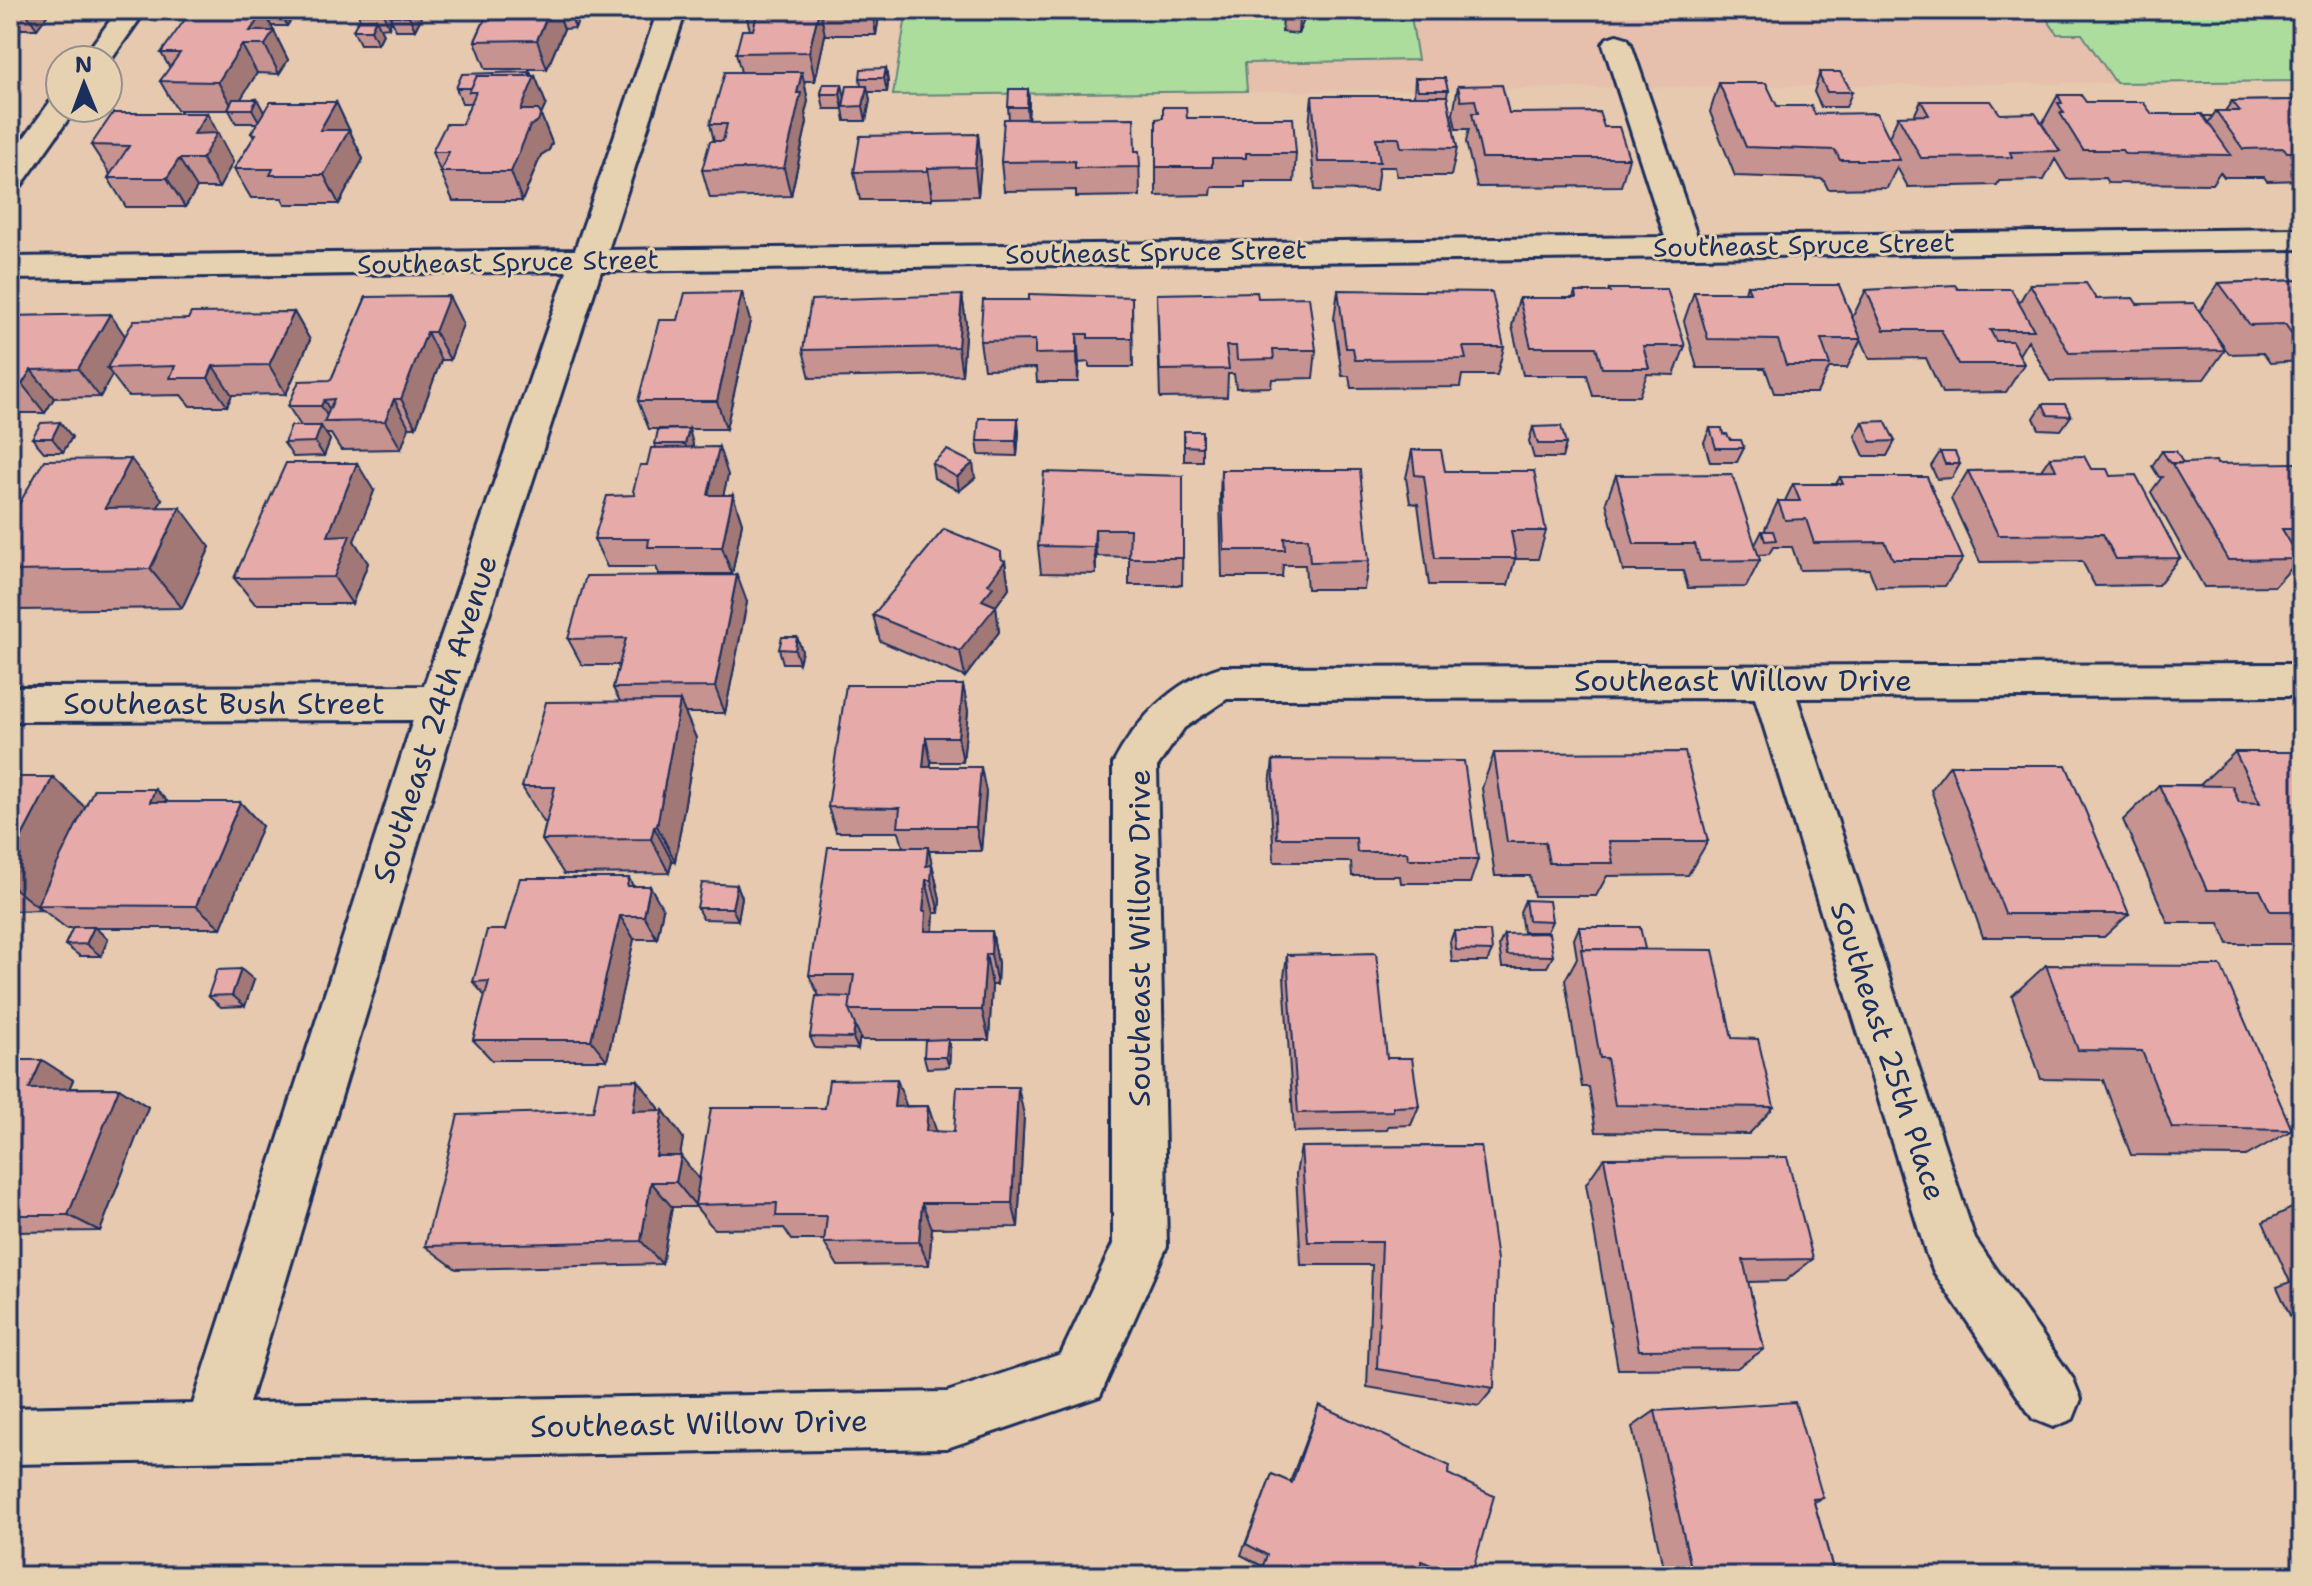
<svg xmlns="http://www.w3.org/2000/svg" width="2312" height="1586" font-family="'Shantell Sans',sans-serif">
<rect width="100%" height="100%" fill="#e6c9ae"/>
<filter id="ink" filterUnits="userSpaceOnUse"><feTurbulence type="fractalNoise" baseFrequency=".0125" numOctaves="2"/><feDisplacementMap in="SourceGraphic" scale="16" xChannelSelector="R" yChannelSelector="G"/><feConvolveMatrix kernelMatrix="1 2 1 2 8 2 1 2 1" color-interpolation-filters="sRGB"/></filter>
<g filter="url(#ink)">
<path fill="#e6c0ac" d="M907,10H2302V81L893,95Z"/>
<path fill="#acdd9d" stroke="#64867e" stroke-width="2" d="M907,10H1410L1418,60L1245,63L1247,91L893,95Z
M2041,10H2302V81L2116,83L2082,34H2057Z"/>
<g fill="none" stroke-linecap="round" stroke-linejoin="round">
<g stroke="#1b2f5e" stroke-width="6">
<path id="minor" d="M118,10H146L108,64V60H81Z
M658,10H686L608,250L1665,237L1603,44L1607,38L1617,35L1627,38L1631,44L1697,236L2302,229V249L601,271L460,703L249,1403L947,1392L1061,1354L1113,1244V764C1136,720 1172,682 1220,667L2302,664V696L1797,698L1975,1239L2073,1379L2081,1399L2073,1419L2053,1427L2033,1419L1934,1272L1926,1253L1755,698L1227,699L1184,728L1157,767L1167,1246L1100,1396L947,1448L10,1464V1408L193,1404L413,720L10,721V687L424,686L567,271L10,279V257L575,250Z
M60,99V108H76L21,186L10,188V157L50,102Z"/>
</g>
<use href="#minor" fill="#e6d1b0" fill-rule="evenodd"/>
</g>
<path fill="#c69390" stroke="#1b2f5e" stroke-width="2" d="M10,10H51L37,29H21L10,43Z
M229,10H310L309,12H296L287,26H271L288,60L279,74L257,73L240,99L264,112L336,102L363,159L339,204H285L282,198H251L234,169L254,137L251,133L258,123H236L229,110H177L160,81L170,68L161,53L230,11Z
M489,10H582L575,28L564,29L547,69H486L475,41Z
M747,10H880L876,35H825L815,81H804L808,101L805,113L807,122L791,196L710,198L702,170L714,141L710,124L741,72L736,53L750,30L746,14Z
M1286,10H1304L1303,22L1298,34L1282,32L1283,17Z
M1808,10H2030L2029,11L1809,12Z
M392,13L421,18L415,30H396L391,19L389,27L380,28L383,34L378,44H360L353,30L360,19L358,14Z
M886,68L888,83L887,92H868L870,100L866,121H845L843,109H824L821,94L823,84L845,96L861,86L860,78Z
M530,72L532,76H535L546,104L541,115L552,143L549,150L541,155L522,201H453L432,152L462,124L471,103H462L456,88Z
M1820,72L1852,92L1846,107H1821L1814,92Z
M1415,78L1448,90L1447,96L1457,148L1451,176H1397L1395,167H1379L1376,191L1315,190L1309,125L1312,96H1414Z
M1719,83L1777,106L1815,114L1889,137L1898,116H1914L1921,101L2000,114L2042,124L2058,95L2086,102L2152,114L2212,117L2216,111H2225L2232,101L2302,100V180L2267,181L2264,177H2224L2220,172L2212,184L2108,183L2105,178L2067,179L2055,159L2044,180L1999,181L1997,185L1908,187L1897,167L1887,188L1828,189L1823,179L1735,176L1710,112Z
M1458,86L1509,113L1604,127L1629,158L1621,186L1477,187L1466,142L1469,129H1456L1453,114Z
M1028,89L1029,103L1028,119L1135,151H1139L1140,196L1076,197V190L1004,191L1001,162L1009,119L1008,107Z
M207,113L233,162L219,188H197L185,207H126L108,178L110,174L91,145Z
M1187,118L1296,153L1294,182H1245V187H1212L1211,195L1156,196V119Z
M978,134L981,163L978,196L932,197V200H860L854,172Z
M2302,280V360L2301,361L2270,363L2263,353L2229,354L2212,330L2225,350L2204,379L2050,381L2028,340L2019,355L2024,364L2006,392L1942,393L1926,358L1870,359L1852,318L1866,290L1958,289L2019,303L2030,284L2096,299L2200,311L2219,283Z
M1747,285L1861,339L1847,368H1829L1817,393H1774L1765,368H1697L1684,321L1694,292H1745Z
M1609,289L1685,346L1674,375L1647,374L1639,396H1593L1587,375H1523L1512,326L1519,298H1573L1575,292H1608Z
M1338,290L1504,347L1497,375H1462L1460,387L1351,388L1349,376H1342L1334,319Z
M1157,294L1258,298L1316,350L1313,378L1272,379L1271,387L1236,388L1234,374H1228L1227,397L1160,398Z
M962,295L966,323L962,375L810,378L803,350Z
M366,297L463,324L450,360H441L416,427H409L401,449L341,450L331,434H326L330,440L324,456L293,457L284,443L301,426L288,406L331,380Z
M1132,297L1133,367H1089V362L1079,363L1078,382H1037L1036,368L984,369L980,341L1029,300Z
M294,312L310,340L286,394L232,395L227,406H190L181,395L128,396L112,375L100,397L54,398L45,413H10V316L125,336L188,319Z
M750,321L726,429H649L638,401Z
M2043,404L2071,416L2061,430L2039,429L2034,418Z
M60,422L72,437L63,452H44L32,438Z
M1863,422L1895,441L1887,456H1864L1855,436Z
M1533,427L1566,444L1562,458H1534L1529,441Z
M1710,428L1723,434L1744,448L1737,462H1710L1704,442Z
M1184,431H1202V461H1184Z
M1019,432L1017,456L979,455L977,441Z
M655,444H693V447L728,475L723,495H733L742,523L732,574H659L656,567H607L594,539L635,495L647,465L656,448Z
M1412,450L1445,471L1546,531L1538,559H1515L1508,585H1429L1418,504L1410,503L1406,478Z
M2162,451L2182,463L2302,469V556H2298L2300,559L2275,586L2204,587L2151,492L2162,477H2159L2152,466Z
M1940,452L1960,464L1952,478L1937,479L1931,466Z
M2050,457L2110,476L2180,558L2158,585L2095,586L2082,561L1980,562L1951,499L1968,471L2041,470Z
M932,463L975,478L959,491L934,478Z
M1221,470L1369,561L1364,589H1307L1305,565H1283L1282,577H1222L1220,498Z
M1616,475L1755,545L1762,531H1766L1765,529L1778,501H1785L1793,484H1836L1840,477L1963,559L1945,586L1876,587L1869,569L1800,570L1792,547H1773L1769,554L1758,555L1760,560L1746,587L1688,588L1683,571H1623L1606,502Z
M1183,476L1182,585H1129V557L1096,556V574L1041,573L1038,546Z
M374,491L354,541L368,563L352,604H255L234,578Z
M162,499L158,507L210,547L182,608L18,610L10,603V506L15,511Z
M1002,560L1005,561L1009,588L996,606L999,632L965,677L880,641L873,615Z
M747,602L725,713H685L696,738L675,861H672L669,873L564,874L542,840L546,822H544L522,787L620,701L613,688L619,665H582L568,639Z
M797,637L802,651L799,663H783L779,649Z
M963,685L968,711L963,762H931V767L986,792L981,851H929L940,899L939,913H934L933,931H992L998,963L997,985H992L989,1040H948L950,1050L949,1067L927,1068L924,1057L938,1040H861L860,1036L858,1049L815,1048L810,1037L819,996L809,975L903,847L899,832H836L828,807Z
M2235,752H2302V944H2228L2219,923H2168L2123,820L2159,785H2200Z
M1494,753L1708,841L1688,875L1607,876L1596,896H1534L1530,876H1495L1482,788Z
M1273,760L1478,859L1470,883H1401L1400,876H1352L1351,862H1274L1270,785Z
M1950,765L2129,914L2104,937H1983L1931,790Z
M10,777L85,807L155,789L167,802H240L262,826L221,928H95L108,939L101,956H80L65,945L73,928H66L43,910L10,911Z
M629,878L633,886L663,909L657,939H634L607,1060H492L473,1040L485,996L473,982L505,930Z
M737,885L742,897L738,920L703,919L697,908Z
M1525,900L1552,921L1547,932H1523L1520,912Z
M1579,927L1645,949L1732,1038L1774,1107L1749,1134L1596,1132L1589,1087H1582L1565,980L1577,958L1574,939Z
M1454,931L1492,951L1487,962H1452L1450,942Z
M1504,934L1553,956L1547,967H1502L1499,945Z
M1287,955L1387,1058L1419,1106L1411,1125L1388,1126L1387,1130L1294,1132L1284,977Z
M2046,965L2292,1130L2246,1156L2131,1155L2103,1080L2041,1079L2012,996Z
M254,980L245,1006L221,1007L208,996Z
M10,1060H42L73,1080L69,1088H119L148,1107L100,1231L12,1232L10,1237Z
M638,1080L659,1108V1110H663L683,1138L680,1156L699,1179L907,1106H928L936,1132H954L1024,1115L1018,1227L932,1228L929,1265L838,1266L824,1243V1240H792L784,1228L714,1229L696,1207H672L662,1264L456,1269L425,1246L593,1111Z
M1481,1146L1494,1388L1479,1406L1367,1387L1372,1265H1301L1296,1174L1301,1147Z
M1604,1158L1813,1259L1785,1281L1748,1282L1764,1349L1737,1368L1618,1369L1586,1184Z
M2302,1203V1342L2277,1287L2290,1282L2263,1222Z
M1319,1405L1448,1474L1471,1576H1258L1262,1566L1241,1555L1272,1474L1290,1482Z
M1655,1411L1823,1498L1814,1502L1835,1576H1665L1632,1427Z"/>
<path fill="#a17876" stroke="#1b2f5e" stroke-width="2" d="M24,10H51L37,29Z
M280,10H295L296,12L287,26Z
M383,10H391L393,15L390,16L391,19L389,27L383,13Z
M412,10H418L421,18L415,30L409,16Z
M550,10H557L564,29L547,69L537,40Z
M569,10H582L575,28Z
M819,10H820L825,35L815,81L809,52Z
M872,10H880L876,35Z
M1303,10V22L1298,34L1299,19Z
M264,11L288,60L279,74L265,45L250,31Z
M10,12L21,29L10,43Z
M376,19L383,34L378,44L371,30Z
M242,45L257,73L234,110L218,82Z
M886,68L888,83L887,92L884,78Z
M530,72L533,80L535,76L546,104L541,115L552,143L549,150L541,155L522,201L511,172L521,110L525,86Z
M802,72L808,101L805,113L807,122L791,196L784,168L797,93Z
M842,84L845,98L843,109L840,94Z
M867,86L870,100L866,121L863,106Z
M1028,89L1029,103L1028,122L1027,107Z
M257,99L265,114L260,123L252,109Z
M336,102L363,159L339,204L324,175L320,130Z
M207,113L233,162L219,188L202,159L194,134Z
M978,134L981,163L978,196L975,167Z
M179,159L197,188L185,207L167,178Z
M928,168L932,197V200L928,171Z
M742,292L750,321L726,429L717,401Z
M962,295L966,323L962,375L958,347Z
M449,296L463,324L450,360L435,332Z
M294,312L310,340L286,394L269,365Z
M110,314L130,343L107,368L112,375L100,397L78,369Z
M427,332L441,360L416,427L401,399Z
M1077,334L1079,363L1078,382L1077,353Z
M213,366L232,395L227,406L208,378Z
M31,370L54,398L45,413L22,384Z
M394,399L409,427L401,449L385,421Z
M324,400L337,422H331L321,406Z
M1018,418L1019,432L1017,456L1016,441Z
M60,422L72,437L63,452L52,438Z
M321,426L330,440L324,456L315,442Z
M689,429L693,444L690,458L685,444Z
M719,447L728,475L717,522L708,495Z
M131,459L162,499L138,547L105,508Z
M357,463L374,491L354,541L368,563L352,604L334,577L328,536Z
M973,463L975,478L959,491L957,477Z
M733,495L742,523L732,574L722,547Z
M10,506L34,533L10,571Z
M180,507L210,547L182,608L150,569Z
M1095,529L1096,556V574L1094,547Z
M1001,552L1002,565L1005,561L1009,588L996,606L999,632L965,677L960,651Z
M737,575L747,602L725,713L715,687Z
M797,637L802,651L799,663L795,650Z
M963,685L968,711L963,762L958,737Z
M680,701L696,738L675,861L657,826Z
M926,737L931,762L929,792L923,767Z
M981,767L986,792L981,851L976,827Z
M53,777L91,813L37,905L43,911L10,885V859Z
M155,789L180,814L150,802Z
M240,802L262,826L221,928L196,906Z
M654,827L672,861L669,873L651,839Z
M928,847L940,899L939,913L931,880L926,866Z
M926,880L934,913L932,935L925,931L923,911Z
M737,885L742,897L738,920L732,908Z
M650,886L663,909L657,939L644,916Z
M620,916L634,939L607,1060L591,1040Z
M94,927L108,939L101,956L86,944Z
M992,931L998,963L997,985L991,954Z
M986,954L992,985L989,1040L982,1010Z
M241,969L254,980L245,1006L232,995Z
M855,1025L860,1036L858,1049L853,1038Z
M948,1039L950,1050L949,1067L946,1057Z
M42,1060L73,1080L61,1108L29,1089Z
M897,1079L907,1108L894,1107Z
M638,1080L659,1108L654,1138L633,1111Z
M1018,1087L1024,1115L1018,1227L1012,1203Z
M119,1088L148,1107L100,1231L68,1215Z
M928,1106L937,1133L926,1131Z
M663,1110L683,1138L676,1182L656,1156Z
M681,1156L700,1181L695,1205L676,1182Z
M651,1182L672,1207L662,1264L641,1241Z
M922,1203L932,1228L929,1265L919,1242Z"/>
<path fill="#e6aba8" stroke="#1b2f5e" stroke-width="2" d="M359,10H383V13L358,14Z
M393,10H412L409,16H390Z
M489,10H550L537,40L475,41Z
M747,10H819L809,52L736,53L742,30H753L757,14H746Z
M1286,10H1303L1299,19L1283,17Z
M191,11H264L250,31H274L265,45H242L218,82L160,81L180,53H161Z
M359,19H376L371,30H353Z
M886,68L884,78H860L861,69Z
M530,72L529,76H477L471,88H456L462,74Z
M725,72H802L797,93H801L784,168L702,170L710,141H723L727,124H710Z
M1820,72H1840L1852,92H1827L1820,77Z
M477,76H535L521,110H538L541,114L538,121L530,126L511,172H440L449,152H432L446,124H462L476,92H469Z
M1415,78H1445L1448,90H1418Z
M1719,83H1766L1777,106H1811L1815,114L1877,113L1900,160H1840L1835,150L1746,147Z
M823,84H842L840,94H821Z
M1502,85L1509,113L1599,112L1604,127H1619L1629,158H1482L1472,113H1478L1475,100L1461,101L1458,86Z
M847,86H867L863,106L843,107Z
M1009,89H1028L1027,107H1008Z
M2058,95H2081L2086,102H2143L2152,114H2202L2231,155L2125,154L2122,150H2083L2060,113H2064L2058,103H2062Z
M1312,96H1447L1457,148L1401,147L1399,138H1376L1380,162H1318Z
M233,99H257L252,109H228Z
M2302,100V152H2287L2284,148L2243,149L2216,111H2240L2232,101Z
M1921,101H1991L2000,114L2035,113L2060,151L2010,152L2012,157L1921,158L1898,116L1929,115Z
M270,102H336L320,130H349L324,175H270L273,169H234L256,134L251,133Z
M1163,107H1186L1187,118H1293L1296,153H1246V158H1212V167H1156V119L1163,118Z
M113,113H207L194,134L217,133L202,159H179L167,178H108L129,146L91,145Z
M2203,116H2211L2212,117L2208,123Z
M1134,118L1135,151H1139L1140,167L1075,168V161L1001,162L1004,119Z
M978,134L975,167L928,168V171L854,172L860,136Z
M2302,280V334H2292L2285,324L2250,325L2219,283Z
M2086,283L2096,299L2133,298L2137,304L2194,303L2225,350L2069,353L2030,284Z
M1747,285H1839L1861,339H1821L1830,365H1786L1778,340L1708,339L1694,292H1750Z
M1955,285L1958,289H2011L2034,330H1990L1996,341H2012L2024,364H1958L1941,330H1884L1866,290Z
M1609,289H1667L1685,346H1643L1649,368H1602L1596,347H1531L1519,298H1576L1575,292H1610Z
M1338,290L1492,292L1504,347H1463L1466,359L1355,360L1353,348H1346Z
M742,292L717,401H638L659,320H678L685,293Z
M1257,292L1258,298L1309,297L1316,350H1273L1274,359L1237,360L1236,346H1226L1229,369L1160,370L1157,294Z
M1029,294L1132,297V338H1088V334H1077V353L1035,354V340L980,341L983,300H1029Z
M962,295L958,347L803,350L811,300Z
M449,296L435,332H427L401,399H394L385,421L324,422L334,399L324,400L321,406H288L299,381L331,380L366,297Z
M294,312L269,365L213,366L208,378H170L175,366L107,368L134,320L188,319L191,313Z
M110,314L78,369L31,370L22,384H10V316Z
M2043,404H2065L2071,416L2048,415Z
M979,418H1018L1016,441H977Z
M1885,421L1895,441L1871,442L1863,422Z
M60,422L52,438H32L41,423Z
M291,426H321L315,442L284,443Z
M1561,426L1566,444H1538L1533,427Z
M1710,428H1722L1723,434H1727L1730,440H1741L1744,448H1716Z
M689,429L685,444H655L658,430Z
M1184,431H1202V447L1184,446Z
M719,447L708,495H733L722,547H648L649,539H594L607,496L635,495L633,491L640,465H647L651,448Z
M947,450L973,463L957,477L932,463Z
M1412,450H1441L1445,471H1534L1546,531H1511L1516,558H1435L1424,476L1415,475Z
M2162,451H2176L2183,463H2170Z
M1940,452H1955L1960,464H1945Z
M2084,456L2091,469H2107L2110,476L2136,475L2180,558L2116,559L2103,534L1998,535L1968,471L2056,470L2050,457Z
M131,459L105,508L180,507L150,569L10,571V520L44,460Z
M2216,461L2217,464L2298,463L2302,469V529H2282L2300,559L2228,560L2172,464Z
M286,463H357L328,536L350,535L334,577L234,578Z
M1221,470H1360L1369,561L1310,562L1308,538H1284L1285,550H1224Z
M1044,472L1183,476V558H1129L1130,529H1095L1094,547L1038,546Z
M1732,474L1760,560L1700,561L1695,544H1634L1616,475Z
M1840,477H1927L1963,559H1893L1885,542L1814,543L1806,519L1785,520L1778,501H1800L1793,484H1843Z
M944,529L1001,552V559L1005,561L988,584L993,587L982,600L996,606L960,651L873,615Z
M1762,531H1773L1776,540L1765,541Z
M737,575L715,687L613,688L626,638L568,639L586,576Z
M782,637H797L795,650L779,649Z
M846,685H963L958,737H926L923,767H981L976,827H898L900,808L828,807Z
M680,701L657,826L654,827L651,839L542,840L555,787H522L546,702Z
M1685,752L1708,841H1609L1613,863H1549L1545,842H1507L1494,753Z
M2235,752H2302V911H2270L2260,890H2207L2159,785L2232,786L2239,802L2260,803Z
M1273,760L1464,761L1478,859H1408L1407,852H1357L1356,838H1277Z
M1950,765H2066L2129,914H2005Z
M10,777H53L10,859Z
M94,789H155L150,802H240L196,906L37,905Z
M828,847H928L926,866L932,865L931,880H926L923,911H926L925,931H992L991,954H986L982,1010H849L854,975H809Z
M520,878H629L627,886H650L644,916H620L591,1040H473L489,981L473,982L487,930H505Z
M702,883L737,885L732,908H697Z
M1525,900L1549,901L1552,921L1528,920Z
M73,927H94L86,944L65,945Z
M1579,927H1640L1645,949H1583Z
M1454,931H1490L1492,951L1456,950Z
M1549,933L1553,956L1507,955L1504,934Z
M1581,949L1713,950L1732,1038L1758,1039L1774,1107L1615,1105L1607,1058H1600Z
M1376,953L1387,1058H1412L1419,1106L1393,1107V1111L1298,1113L1287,955Z
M2046,965L2221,966L2292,1130L2172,1128L2142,1051L2078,1050Z
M241,969L232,995L208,996L217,970Z
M816,996L851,997L849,1010L855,1025L853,1038L810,1037Z
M948,1039L946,1057H924L925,1040Z
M10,1060H42L29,1089L119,1088L68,1215H10Z
M897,1079L894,1107L928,1106L926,1131L954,1132L957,1087H1018L1012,1203H922L919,1242L824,1243L827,1216H776L777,1203L695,1205L711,1108H825L829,1080Z
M638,1080L633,1111L663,1110L656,1156H681L676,1182H651L641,1241L425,1246L458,1115L593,1111L599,1081Z
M1481,1146L1497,1260L1494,1388L1377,1369L1382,1242H1308L1301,1147Z
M1787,1157L1813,1259L1743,1260L1764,1349L1639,1350L1604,1158Z
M1795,1402L1823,1498L1813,1499L1835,1576H1693L1655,1411Z
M1319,1405L1450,1466L1448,1474L1494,1496L1471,1576H1454L1422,1561L1418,1576H1259L1267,1555L1246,1544L1272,1474L1292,1483Z"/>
</g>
<g text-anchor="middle" stroke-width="6" stroke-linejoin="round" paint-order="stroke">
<g font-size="26" fill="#1b2f5e" stroke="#e6d1b0">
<text transform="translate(1804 245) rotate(-1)" y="9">Southeast Spruce Street</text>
<text transform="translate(1156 252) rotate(-1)" y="9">Southeast Spruce Street</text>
<text transform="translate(508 262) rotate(-1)" y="9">Southeast Spruce Street</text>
</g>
<g font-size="30" fill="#1b2f5e" stroke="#e6d1b0">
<text x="1743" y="691">Southeast Willow Drive</text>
<text x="224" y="714">Southeast Bush Street</text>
<text transform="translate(435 719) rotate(-72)" y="10">Southeast 24th Avenue</text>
<text transform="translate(1140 938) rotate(-90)" y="10">Southeast Willow Drive</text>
<text transform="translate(1888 1051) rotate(72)" y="10">Southeast 25th Place</text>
<text transform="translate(699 1424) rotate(-1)" y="10">Southeast Willow Drive</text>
</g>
</g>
<rect width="2312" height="1586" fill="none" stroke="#e6d1b0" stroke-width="40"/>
<rect x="20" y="20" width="2272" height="1546" fill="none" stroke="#1b2f5e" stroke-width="3" filter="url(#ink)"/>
<g transform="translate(84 84) rotate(359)"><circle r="38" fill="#e6d1b0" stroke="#95908f" stroke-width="2"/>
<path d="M0-6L14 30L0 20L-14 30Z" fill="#1b2f5e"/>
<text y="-12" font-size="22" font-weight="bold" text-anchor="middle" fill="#1b2f5e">N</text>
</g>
</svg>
